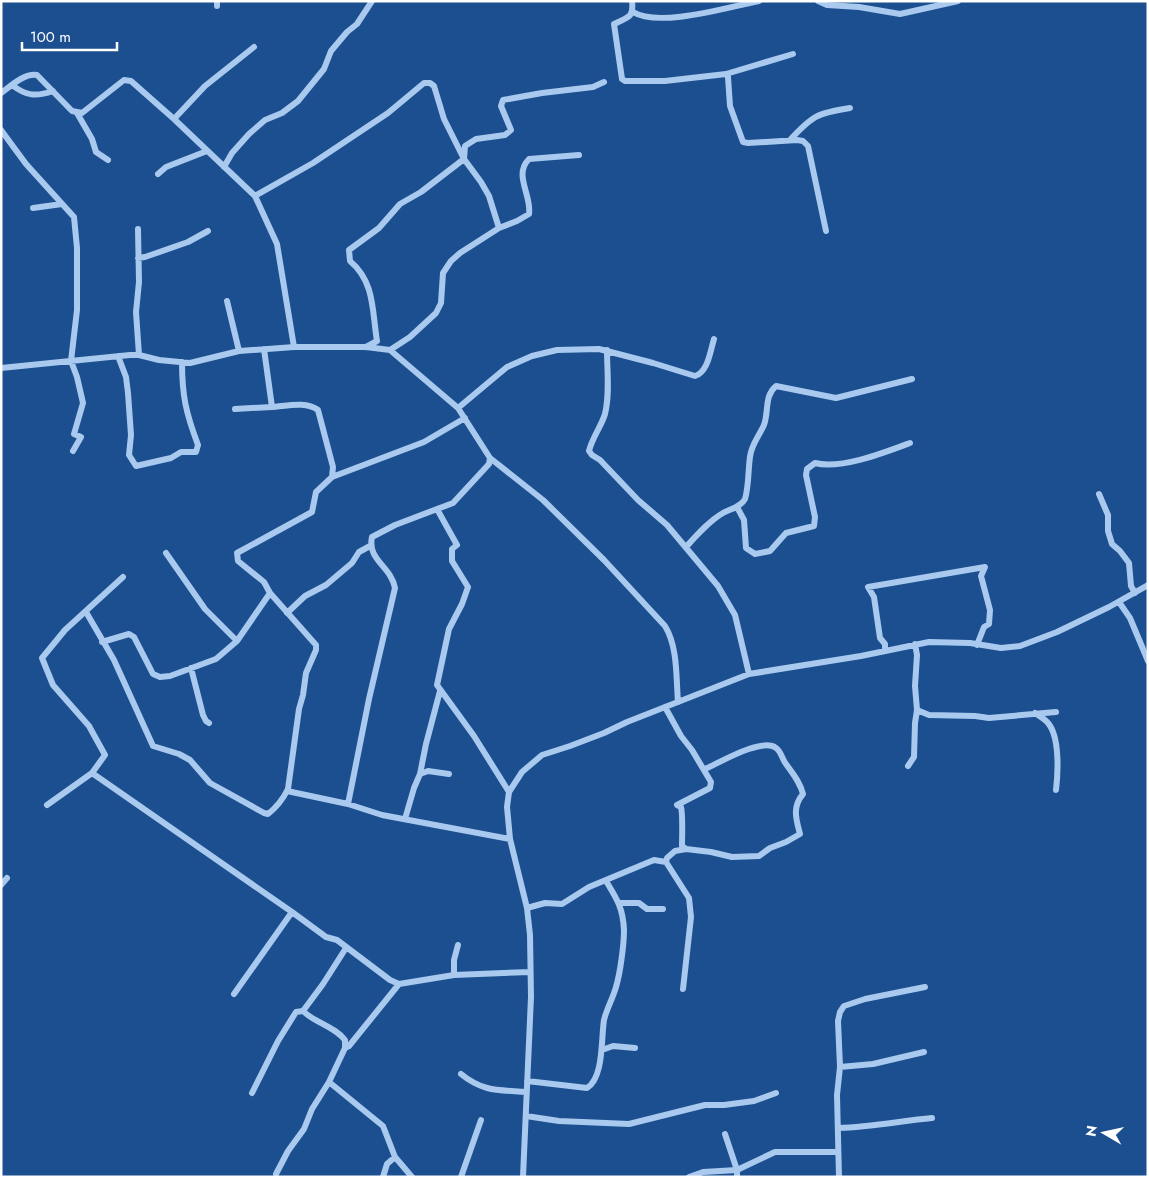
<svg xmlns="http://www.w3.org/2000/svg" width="1149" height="1178" font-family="Jost,sans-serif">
<rect width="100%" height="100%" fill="#1b4f8f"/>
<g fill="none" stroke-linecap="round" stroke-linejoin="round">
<path stroke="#a9c9ee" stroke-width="6" d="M632,1C634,18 628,17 614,24L622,79L625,81H665L726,74L728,77L730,106L743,142L748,143L797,140L803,141L808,146L826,231
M818,1L827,5L859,7L900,14L958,1
M217,6V1
M633,12C659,28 728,7 759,1
M726,74L793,54
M12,85C26,96 36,97 53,91
M1,93C11,86 24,73 37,75L72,111L82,113L124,80L131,81L174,119L255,196L277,244L294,347
M77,113L92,139L96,152L108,160
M174,119L205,86L254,47
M1,130L26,164L74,217L77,248V310L71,361L77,377L83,403L74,434L81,437L73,451
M790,140C812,116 817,113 850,108
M224,167L232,153L249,134L265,120L282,113L298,101L324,69L331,51L347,32L357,24L372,1
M158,174L166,167L207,151
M255,196L313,163L388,113L424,83H430L434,86L444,119L464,159L481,182L489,196L499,228
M33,208L62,204
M138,229L139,282L136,312L139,355
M138,258L145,257L188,242L208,231
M227,301L239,351
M366,347L377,341C372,311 375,282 350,261L349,250L379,228L400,204L421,192L464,159L465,146L476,139L505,135L511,130L501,106L503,100L542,93L593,87L604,82
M390,350L410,337L436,313L441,303L443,273L451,261L460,253L499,228L517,221L529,214C532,195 513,175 529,159L579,155
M607,350C607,371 610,394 605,414C601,427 592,438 589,451L592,455L600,460L638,500L667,525L718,586L735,615L749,674
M118,356L126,377L128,393L131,435L129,455L136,466L171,458L181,452H196L198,445C186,413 182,396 182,362
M1,368L130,355H139L159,360L190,363L239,351L294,347H366L390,350L458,408L490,458L489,464L453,503L395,525L372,537C367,560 391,566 395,588L369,699L348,804
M458,408L507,367L532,356L557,350L599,349L653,363L695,376C708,372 710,352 714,339
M235,409L272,407L264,349
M490,458L543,500L604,560L665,626C678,647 676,678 678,702
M332,477L424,442L465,418
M1099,494L1108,515V531L1112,544L1120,551L1129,563L1131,586L1135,593
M737,507L744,520L746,548L755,554L770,551L786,533L814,526L815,517L806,475L807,469L815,463C840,470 886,452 910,443
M437,509L457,545L452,549V561L468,587L462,604L449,629L437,685L474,736L509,792
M686,547C697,535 709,521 723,513C730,509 741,507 745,499C749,485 748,470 750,457C751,445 759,436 764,425C769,412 764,396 776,386L836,398L912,379
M166,553L205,609L237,641
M123,577L65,630L42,658L53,685L89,726L105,755L92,773L292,912
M1119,602L1130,618L1148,661
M86,612L114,660L153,746L179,754L190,760L210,783L264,813L268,814C277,807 283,799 288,789L299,709L303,695L306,673L316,650V645L270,593L264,582L238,561L237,553L312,512L316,492L332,477L333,467L318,410C306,401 287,406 272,407
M287,613L305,596L326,585L352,563L359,552L370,546
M102,642L129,634L134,637L153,674L160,677L170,676L216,659L237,641L270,593
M885,651V644L880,638L874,597L868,587L985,567L981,576L990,610L989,624L984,627L977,645
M191,668L203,715L206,721L209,723
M665,707L681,736L692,750L711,782L710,788L677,805L681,807C683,814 682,837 682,846L686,849
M917,710L929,715L975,716L989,718L1056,712
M1035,713C1039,716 1045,719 1048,723C1060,737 1058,773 1056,790
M908,766L914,757L915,723L917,710L915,686L917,655L915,644
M420,774L428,771L449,774
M287,791L348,804L382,815L510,839
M47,805L92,773
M405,819L414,788L420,774L426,744L440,691
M666,862L667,858L675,851L686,849L711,852L732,857L759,856L770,848L786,842L800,834C796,819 792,807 803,794C800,782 793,774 786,764C782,759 781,751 776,748C762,737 719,763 705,769
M1,885L7,878
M620,903H639L647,909H663
M527,908L545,903L562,904L589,887L654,860L666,862L689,898L691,917L683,989
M454,975V960L458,945
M234,994L292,912L326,937L337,940L390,980L399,984L454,975L530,972
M303,1011C315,1023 334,1026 345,1040V1048L329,1082L383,1126L395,1157L412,1177
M345,1048L349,1046L399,984
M602,1050L613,1046L635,1048
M840,1067L873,1064L924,1052
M461,1074C483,1092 499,1090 526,1092
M527,1081L587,1088C604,1078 601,1038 604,1020C607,1008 613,998 616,987C620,974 624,945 624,930C623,908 617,899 606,881
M252,1093L278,1041L296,1012L303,1011L323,984L346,948
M526,1116L559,1121L629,1124L705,1105H724L754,1101L776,1093
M839,1128C870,1127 901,1121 932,1118
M725,1134L737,1170V1177
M276,1174L288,1151L304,1129L312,1109L329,1082
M383,1177L387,1164L395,1157
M461,1177L481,1120
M523,1177L531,997L530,935L527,908L510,839L507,807L509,792L522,772L542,755L570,746L604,733L627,722L749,674L861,656L929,642L970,643L1001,648L1020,646L1057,632L1109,607L1148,585
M689,1177L703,1172L737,1170L775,1152H837
M839,1177L837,1095L840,1067L838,1021L840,1012L844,1006L865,999L925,987"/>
</g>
<rect width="1149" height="1178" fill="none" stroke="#ffffff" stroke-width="5"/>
<g transform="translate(1104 1133) rotate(279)" stroke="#1b4f8f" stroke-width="4" paint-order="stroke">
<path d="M0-4L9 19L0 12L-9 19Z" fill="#ffffff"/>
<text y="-8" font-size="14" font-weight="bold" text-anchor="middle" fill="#ffffff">N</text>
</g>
<path d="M22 42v8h95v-8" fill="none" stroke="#ffffff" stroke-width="2.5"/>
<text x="30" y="42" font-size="15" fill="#ffffff" stroke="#1b4f8f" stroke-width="4" paint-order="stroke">100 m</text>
</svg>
